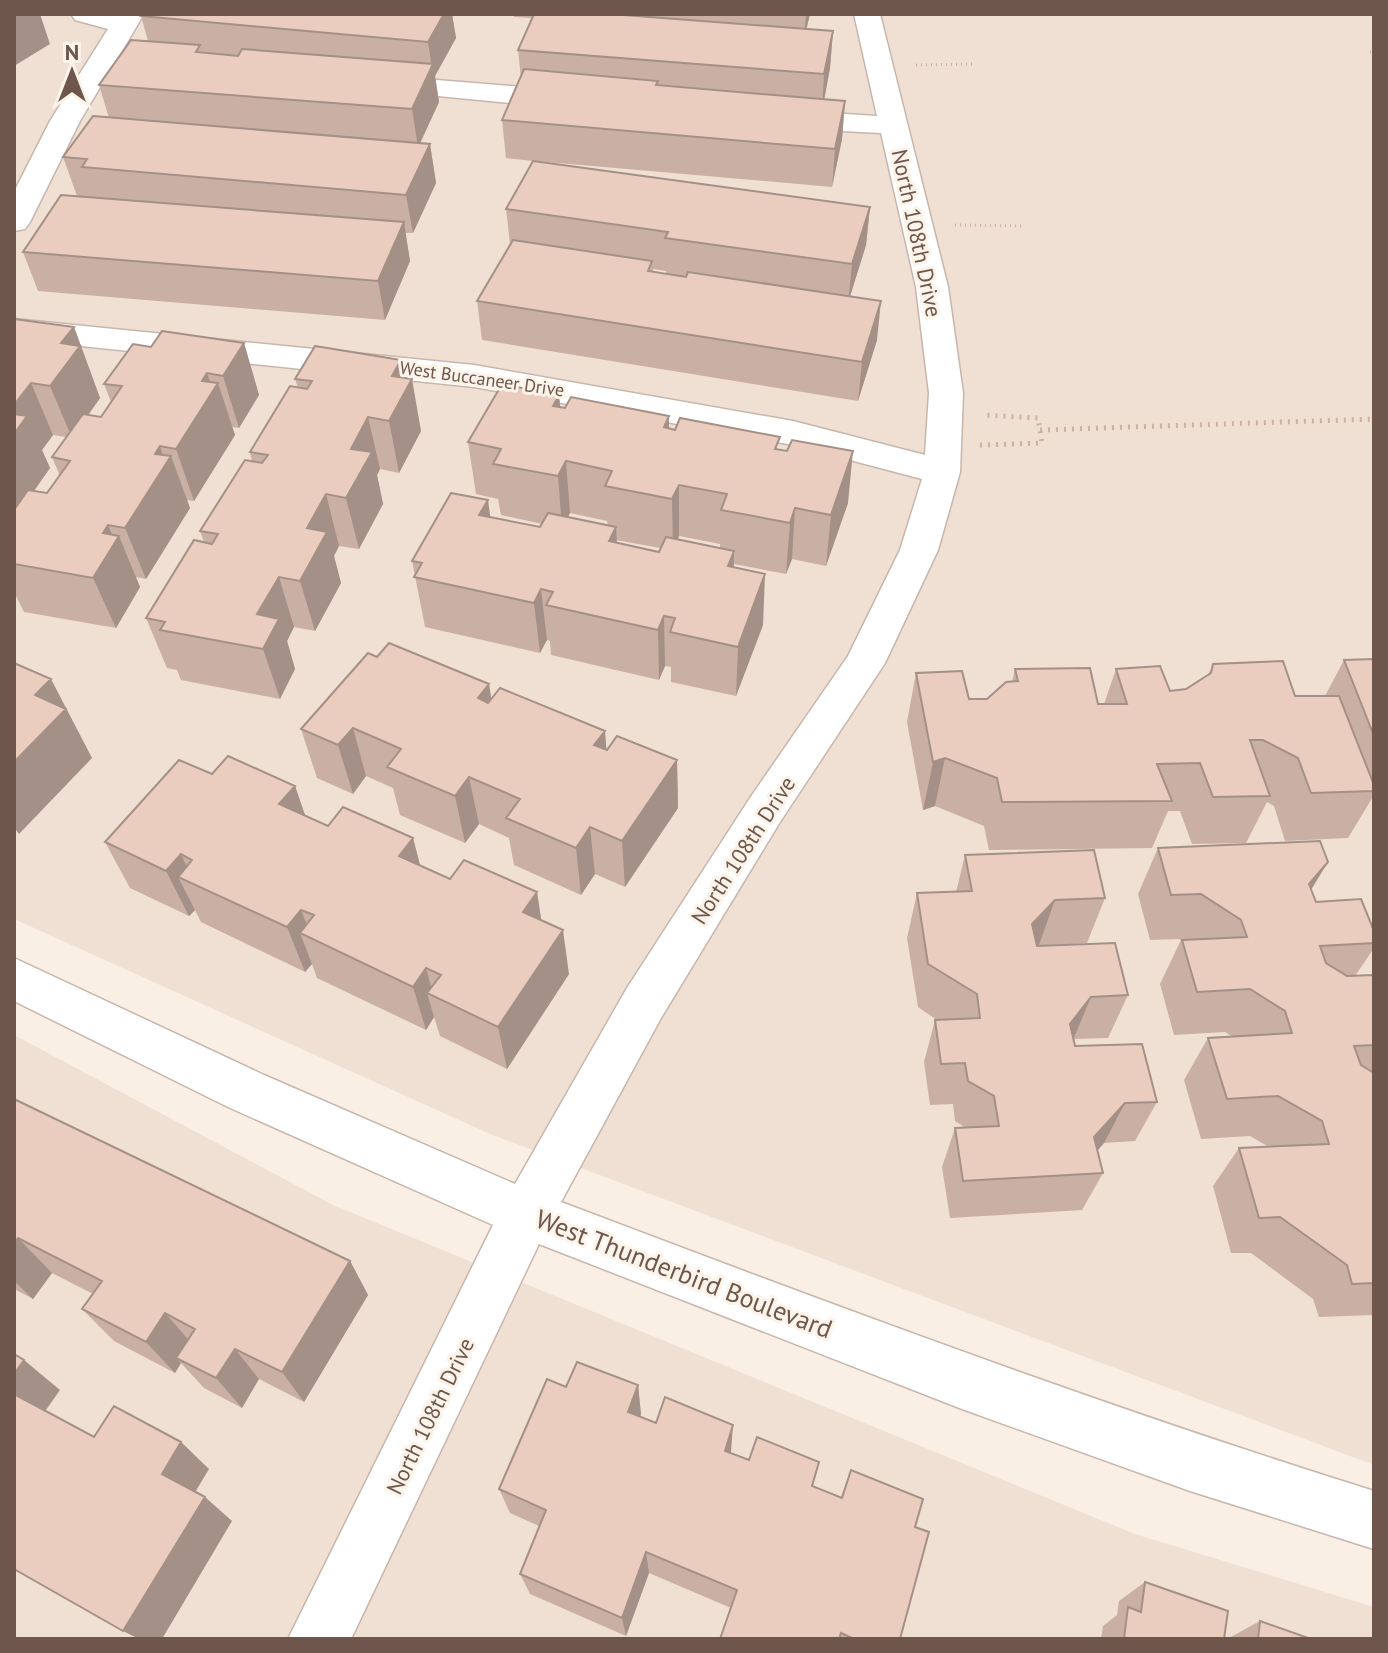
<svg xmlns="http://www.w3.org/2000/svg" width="1388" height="1653" font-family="'PT Sans',sans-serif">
<rect width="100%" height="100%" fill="#f9efe4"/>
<path fill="#efe0d3" d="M14,14H1374V1465L490,1134L14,919Z
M14,1035L333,1205L1135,1534L1374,1607V1639H14Z"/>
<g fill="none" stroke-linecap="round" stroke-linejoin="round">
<g stroke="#c8b6ac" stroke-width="3">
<path id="minor" d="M71,14H144L122,51L186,59L190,65L186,71L176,73L112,67L80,121L30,222L25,229L14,231V192L50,121L108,29L75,20Z
M854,14H880L948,287L963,393L960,472L938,550L885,663L780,822L661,1018L561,1202C830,1304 1099,1405 1374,1491V1549L1190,1491L962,1409L539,1244L351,1639H288L493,1225L228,1107L14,1001V958L264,1075L515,1184L627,988L750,798L848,656L900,550L922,479L793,445L474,387L14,339V319L474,365L793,421L925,455L929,393L916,287L881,133L783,128L773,125L768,119L773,113L783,110L877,116Z
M376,75L571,91L581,94L585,100L581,106L571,109L366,89L362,83L366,77Z"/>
</g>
<path stroke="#cfb0a3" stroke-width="3" stroke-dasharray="1 4" stroke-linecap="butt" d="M1370,52H1374
M916,65L976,64
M955,225L1024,226"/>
<path stroke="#cfb0a3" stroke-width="5" stroke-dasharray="2 6" stroke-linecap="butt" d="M1040,430L1374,419
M980,445L1042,443L1038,418L983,415"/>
<use href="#minor" fill="#fff" fill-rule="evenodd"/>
</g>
<path fill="#cab0a4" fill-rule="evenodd" d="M143,14H452L456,38L435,76L439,102L420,144H430L436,183L413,233H405L410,261L385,320L38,291L23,252L93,197L77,196L63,157L109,118L99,85L148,41L141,16Z
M514,14H810L806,29L833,31L830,68L824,99L845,101L842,139L832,187L535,161L870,207L866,245L850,296L877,340L858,401L482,340L477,301L510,244L506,209L533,161L506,158L502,120L521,78L518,50L532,18L514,17ZM653,269L666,271V274L653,272Z
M14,319L74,327L100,398L88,415L101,417L111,402L104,384L151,347L244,343L259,395L239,428L232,427L235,435L194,501L187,500L190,508L146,579L136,577L140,587L116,628L24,612L14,592ZM53,435L66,437L52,457L60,476L47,493L34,491L50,468L42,450Z
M401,360L405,378L421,431L399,473L380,469L377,475L383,504L359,549L339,546L334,556L341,583L315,631L294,627L287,641L295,669L280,699L181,680L177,670L167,668L146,618L204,542L200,531L252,461L250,452L298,388L295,379Z
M559,395L560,407L779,450L848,503L826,566L792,559L786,574L734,564V567L763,625L736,696L671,682V667L665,666L659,680L551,655L550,641L547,640L540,653L425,627L412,561L490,517L540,527L542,524L501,515L498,499L476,494L468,442ZM570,513L607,521L608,525L568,517ZM679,536L720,544V548L678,539ZM616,540L660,548L659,552L617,543Z
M1374,659V795L1348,838L1285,841L1274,806L1267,802L1246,843L1192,844L1180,811H1168L1152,848L989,850L984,826L935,806L923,810L907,722L916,673L969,699H987L1012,682L1015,669L1098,704H1104L1116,669L1170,691L1186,689L1208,675L1213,664L1295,696H1325L1344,660Z
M491,699L606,750L677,760L678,808L625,887L595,874L581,895L514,865L509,838L479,824L465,843L400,815L393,788L366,776L353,794L317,778L301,729Z
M212,774L295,786L305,815L328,826L413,838L420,866L450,879L537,892L541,920L569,974L507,1069L440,1036L434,1017L426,1030L317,978L312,964L305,972L201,922L195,910L189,916L130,888L105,842Z
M1158,848L1311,889L1316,902L1374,931V948L1355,976L1374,975V1315L1319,1317L1313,1299L1251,1253H1231L1213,1186L1239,1148L1269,1147L1250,1136L1201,1139L1184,1080L1208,1038L1233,1037L1225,1032L1174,1035L1160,984L1181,940L1179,939L1150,940L1138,894Z
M965,855L1105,898L1087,943L1038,946L1128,995L1108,1038L1074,1039L1075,1046L1157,1102L1135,1141L1104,1143L1097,1151L1103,1173L1082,1210L950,1218L942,1167L955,1128H966L955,1121L953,1104L930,1105L924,1062L935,1020H937L918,1007L907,938L917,893L956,892Z
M14,1099L350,1261L368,1295L304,1402L259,1379L242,1408L204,1388L181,1363L175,1373L114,1341L82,1309L93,1294L52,1273L33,1299L14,1289Z
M638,1385L641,1414L640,1417L749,1460L819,1462L813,1486L841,1497L851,1470L915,1527L900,1639H720L731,1608L649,1573L626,1636L530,1594L520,1574L539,1526L510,1513L499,1489L566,1387Z
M1145,1582L1224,1639H1101L1103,1626L1117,1615L1119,1601Z
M1260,1621L1311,1639H1227Z"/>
<path fill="#a49086" d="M14,14H40L50,44L14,66Z
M444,14H452L456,38L435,76L439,102L418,147L412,109L432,68L428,42Z
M806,14H810L804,39Z
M833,31L830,68L822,112L824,74Z
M845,101L842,139L832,187L835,149Z
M430,144L436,183L413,233L406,195Z
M870,207L866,245L848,303L852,264Z
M404,222L410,261L385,320L378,281Z
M881,301L877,340L858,401L862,362Z
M74,327L100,398L72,438L50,386L61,343Z
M244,343L259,395L239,428L223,376Z
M401,360L407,388L412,379L421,431L399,473L389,421L392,376Z
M207,373L213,392L218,383L235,435L194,501L176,449L202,381Z
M31,383L53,435L42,450L50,468L19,512L14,500V405Z
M559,395L564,447L553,406Z
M669,416V468L664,427Z
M368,417L380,469L377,475L383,504L359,549L346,498L351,449Z
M160,446L166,464L171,456L190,508L146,579L125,528L155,454Z
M853,451L848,503L826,566L831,515Z
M566,461L570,513L562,528L558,476Z
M679,485V536L673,551L672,499Z
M326,494L339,546L334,556L341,583L315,631L300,581L307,528Z
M488,500L495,552L479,515Z
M795,508L792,559L786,574L790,523Z
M108,525L115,542L119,536L140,587L116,628L93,578L103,533Z
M616,527L619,578L609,541Z
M734,551L733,602L728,566Z
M765,574L763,625L736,696L738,647Z
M279,577L294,627L287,641L295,669L280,699L263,649L257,614Z
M541,589L547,640L540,653L534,603Z
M664,616L665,666L659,680L658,630Z
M51,679L92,758L19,834L14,827V762L35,695Z
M489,684L497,733L478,698Z
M353,728L366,776L353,794L338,745Z
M605,731L609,780L594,745Z
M945,758L935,806L923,810L933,762Z
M677,760L678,808L625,887L622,841Z
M469,777L479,824L465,843L455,796Z
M295,786L311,833L279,804Z
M590,827L595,874L581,895L576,848Z
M413,838L425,884L399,856Z
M181,854L195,884L178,877L195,910L189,916L166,871Z
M1328,862L1300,908L1309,884Z
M537,892L544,938L523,912Z
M1055,900L1039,945L1017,969L1032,924Z
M301,910L313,940L300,933L312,964L305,972L287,927Z
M563,930L569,974L507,1069L498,1027Z
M426,968L434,997L427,993L434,1017L426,1030L413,987Z
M1091,997L1073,1040L1070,1024Z
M1125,1103L1104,1143L1075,1176L1094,1137Z
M18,1238L52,1273L33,1299L14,1281V1243Z
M350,1261L368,1295L304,1402L282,1372Z
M165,1313L193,1345L176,1358L181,1363L175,1373L146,1342Z
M235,1349L259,1379L242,1408L216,1378Z
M24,1360L60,1390L41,1417L14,1396V1374Z
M638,1385L641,1414L631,1439L628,1412Z
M733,1425L731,1452L723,1477L725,1451Z
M181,1442L209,1469L191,1499L162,1474Z
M205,1497L232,1521L162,1639H139L123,1631Z
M646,1552L649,1573L626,1636L622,1618Z"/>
<path fill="#ebcdbf" stroke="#a49086" stroke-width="2" d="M143,14H444L428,42L141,16Z
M534,14H610L833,31L824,74L518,50Z
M131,40L200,45L196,52L238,56L242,49L433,64L412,109L99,85Z
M524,69L658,81L656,85L845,101L835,149L502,120Z
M93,116L430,144L406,195L82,167L87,159L63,157Z
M533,161L870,207L852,264L665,238L668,232L506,209Z
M61,195L404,222L378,281L23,252Z
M513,240L652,261L648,271L686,277L688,272L881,301L862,362L477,301Z
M14,319L74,327L61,343L80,346L50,386L31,383L14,405Z
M162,331L244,343L223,376L207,373L202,381L218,383L176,449L160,446L155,454L171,456L125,528L108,525L103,533L119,536L93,578L14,564V510L28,490L47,493L70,461L52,457L83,414L101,417L122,386L104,384L133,344L151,347Z
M315,346L401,360L392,376L412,379L389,421L368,417L351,449L372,452L346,498L326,494L307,528L327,532L300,581L279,577L257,614L279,619L263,649L160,630L165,622L146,618L194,540L212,544L218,534L200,531L245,460L262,463L268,455L250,452L290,386L307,389L312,381L295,379Z
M502,384L559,395L553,406L565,408L571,397L669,416L664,427L675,430L680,418L780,437L775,449L787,451L792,440L853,451L831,515L795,508L790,523L721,510L727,494L679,485L672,499L605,486L612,471L566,461L558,476L493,464L501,449L468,442Z
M14,414L27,416L14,434Z
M451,493L488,500L479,515L540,527L548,513L616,527L609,541L659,552L666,537L734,551L728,566L765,574L738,647L670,632L675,618L664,616L658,630L546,605L553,592L541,589L534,603L414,577L422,563L412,561Z
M389,643L489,684L478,698L488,703L500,688L605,731L594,745L607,750L617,736L677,760L622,841L590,827L576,848L506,818L520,799L469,777L455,796L387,767L401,749L353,728L338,745L301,729L368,653L377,657Z
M1374,659V736L1344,660Z
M1283,661L1295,696H1339L1374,785V791L1311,793L1298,758L1263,740H1250L1270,796L1213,797L1200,763L1157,764L1172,801L1002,802L997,778L945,758L933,762L916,673L962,671L969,699H987L1006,682L1018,681L1015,669L1090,668L1098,704H1127L1116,669L1160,666L1170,691L1186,689L1211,673L1213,664Z
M14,663L51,679L35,695L66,709L14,762Z
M228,756L295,786L279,804L328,826L343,807L413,838L399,856L450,879L464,860L537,892L523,912L563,930L498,1027L427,993L441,975L426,968L413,987L300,933L314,915L301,910L287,927L178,877L192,860L181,854L166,871L105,842L179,760L212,774Z
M1320,841L1328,862L1309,884L1316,902L1361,899L1374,931V943L1320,946L1326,963L1347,976L1374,975V1045L1354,1046L1361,1065L1374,1073V1283L1352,1284L1347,1265L1280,1217L1259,1218L1239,1148L1329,1144L1322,1121L1278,1096L1227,1099L1208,1038L1292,1033L1285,1011L1250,989L1197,992L1182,940L1247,937L1241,920L1201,894L1171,895L1158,848Z
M1094,850L1105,898L1055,900L1032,924L1037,946L1115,943L1128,995L1091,997L1070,1024L1075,1046L1142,1044L1157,1102L1125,1103L1094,1137L1103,1173L963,1181L955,1128L999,1126L994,1096L968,1081L965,1063L941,1064L935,1020L980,1018L977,994L928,964L917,893L972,891L965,855Z
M14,1099L350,1261L282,1372L235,1349L216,1378L176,1358L195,1329L165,1313L146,1342L82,1309L102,1281L18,1238L14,1243Z
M14,1354L24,1360L14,1374Z
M577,1362L638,1385L628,1412L656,1423L665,1397L733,1425L725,1451L749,1460L757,1437L819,1462L812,1486L842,1498L851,1470L923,1499L915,1527L929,1532L900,1639H854L841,1633L839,1639H720L737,1590L646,1552L622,1618L520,1574L546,1510L499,1489L547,1379L566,1387Z
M14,1394L94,1437L114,1406L181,1442L162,1474L205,1497L123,1631L14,1569Z
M1145,1582L1228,1611L1224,1639H1124L1128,1607L1141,1612Z
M1260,1621L1311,1639H1258Z"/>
<g text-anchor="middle" stroke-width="6" stroke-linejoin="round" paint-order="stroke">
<g font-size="18" fill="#6e564d" stroke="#fcf3e9">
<text transform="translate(482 379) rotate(8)" y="6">West Buccaneer Drive</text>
</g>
<g font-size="22" fill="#6e564d" stroke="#fcf3e9">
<text transform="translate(917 233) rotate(78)" y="8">North 108th Drive</text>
<text transform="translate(743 850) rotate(-57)" y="8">North 108th Drive</text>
<text transform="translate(430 1416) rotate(-64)" y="8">North 108th Drive</text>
</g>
<g font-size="26" fill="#6e564d" stroke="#fcf3e9">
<text transform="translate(684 1274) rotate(21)" y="9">West Thunderbird Boulevard</text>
</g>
</g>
<rect width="1388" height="1653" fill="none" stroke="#6e564d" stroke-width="32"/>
<g transform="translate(72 72)" stroke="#fcf3e9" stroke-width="6" paint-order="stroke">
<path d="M0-6L14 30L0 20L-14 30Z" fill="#6e564d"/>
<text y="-12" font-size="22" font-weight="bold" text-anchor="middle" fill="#6e564d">N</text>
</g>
</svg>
